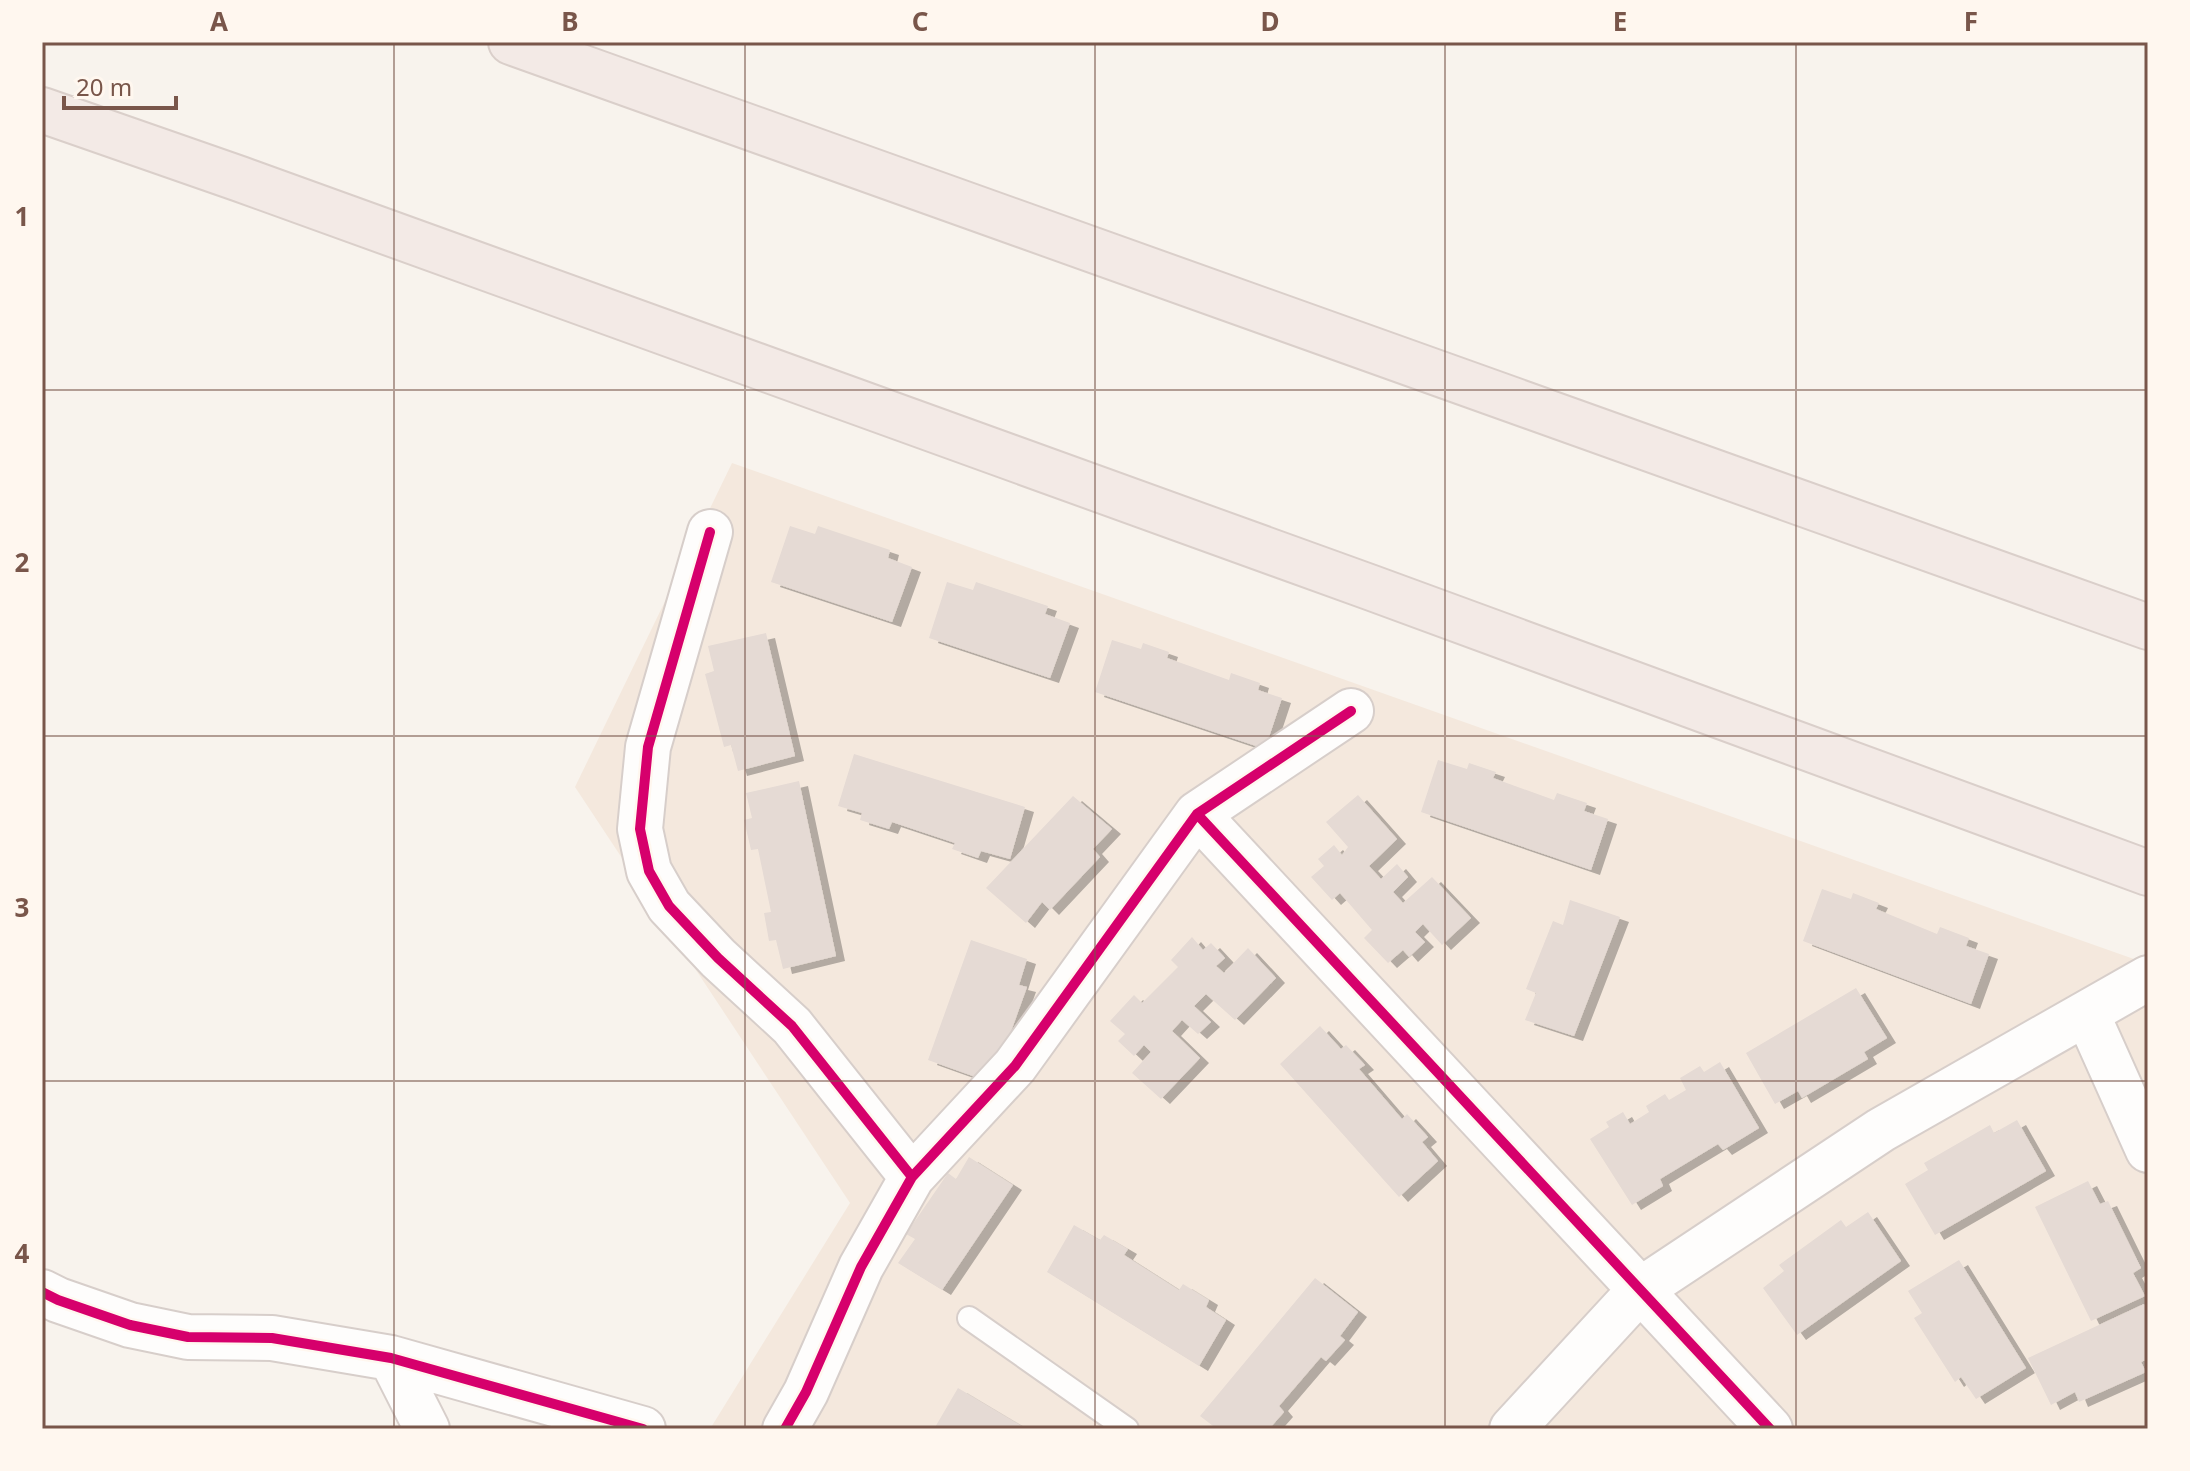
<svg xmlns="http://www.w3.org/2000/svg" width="2190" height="1471" font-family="'Noto Sans',sans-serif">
<defs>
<filter id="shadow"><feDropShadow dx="9" dy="5" stdDeviation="0" flood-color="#0004"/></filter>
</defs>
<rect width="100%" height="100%" fill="#f8f3ed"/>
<path fill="#f4e8dd" d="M732,463L2148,964V1429H710L850,1203L575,787Z"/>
<path fill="#e5dad4" filter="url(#shadow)" d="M790,526L815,534L818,526L890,550L888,558L912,567L892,622L771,582Z
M947,582L973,590L976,582L1048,606L1045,614L1070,623L1050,678L929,638Z
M766,633L795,756L738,771L731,745L724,747L705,674L714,671L708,646Z
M1112,640L1141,649L1143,643L1169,652L1167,658L1229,680L1231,673L1260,683L1258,690L1282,698L1265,749L1095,692Z
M854,754L1025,807L1010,859L981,851L978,858L952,849L955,843L892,822L889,829L860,820L862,813L838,806Z
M1438,760L1467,769L1469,763L1496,772L1493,778L1554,800L1557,793L1587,803L1584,811L1608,819L1591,870L1421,812Z
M799,781L836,956L783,969L776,940L769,941L764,913L771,912L758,849L751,850L744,820L752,818L746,793Z
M1358,795L1397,839L1369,866L1381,879L1397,864L1408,877L1393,892L1403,903L1432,877L1471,918L1442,945L1423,924L1415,932L1425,942L1409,957L1403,950L1388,963L1364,938L1372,930L1340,893L1332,900L1311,877L1324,866L1318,859L1334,845L1342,855L1348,847L1326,822Z
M1073,796L1112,829L1093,849L1100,857L1050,910L1042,902L1026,923L986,888Z
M1822,889L1851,899L1853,893L1879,903L1876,909L1937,934L1940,927L1969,938L1966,946L1989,954L1971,1004L1803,941Z
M1570,900L1620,917L1574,1036L1525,1020L1536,993L1526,989L1553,921L1563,925Z
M1192,937L1203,950L1211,943L1225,958L1216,966L1224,973L1248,948L1276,978L1235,1020L1206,994L1194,1006L1211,1022L1198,1034L1182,1020L1172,1031L1200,1058L1161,1099L1132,1073L1151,1052L1144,1045L1134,1056L1118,1041L1125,1034L1110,1021L1134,995L1142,1003L1178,967L1171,960Z
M971,940L1027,959L1019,985L1027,987L1001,1059L993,1056L984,1080L928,1060Z
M1856,988L1887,1038L1864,1052L1868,1059L1802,1098L1798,1091L1775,1104L1746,1053Z
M1320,1026L1341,1049L1346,1045L1365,1065L1359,1069L1402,1119L1407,1114L1428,1137L1422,1142L1438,1161L1399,1197L1280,1064Z
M1720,1062L1759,1128L1723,1150L1718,1144L1660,1179L1663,1186L1632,1205L1590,1139L1609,1127L1606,1122L1623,1112L1630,1124L1649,1112L1646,1106L1665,1094L1669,1100L1686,1090L1680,1078L1700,1066L1704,1072Z
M2017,1120L2046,1171L1935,1235L1905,1184L1928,1170L1924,1163L1990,1125L1994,1133Z
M969,1157L1013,1185L942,1290L898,1263L915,1239L906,1234L948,1173L956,1179Z
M2088,1181L2100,1204L2108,1201L2141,1268L2133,1273L2145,1296L2091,1321L2035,1207Z
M1868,1212L1901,1261L1797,1335L1763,1288L1784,1271L1779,1265L1841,1220L1846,1227Z
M1074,1225L1100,1240L1104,1235L1128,1249L1124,1255L1179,1290L1183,1284L1209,1300L1206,1307L1226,1320L1199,1366L1047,1272Z
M1959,1260L2026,1368L1976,1399L1961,1377L1955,1382L1914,1318L1922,1313L1908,1291Z
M1315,1278L1358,1312L1340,1336L1345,1340L1326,1361L1321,1357L1279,1406L1284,1412L1269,1429H1217L1200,1416Z
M2144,1304L2148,1312V1359L2141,1362L2146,1372L2079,1402L2075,1392L2051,1405L2028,1358Z
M958,1388L1027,1429H934Z"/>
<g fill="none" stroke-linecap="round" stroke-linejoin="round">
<g stroke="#d7ceca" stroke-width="26">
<path id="service" d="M969,1318L1127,1429"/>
</g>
<g stroke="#d7ceca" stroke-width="48">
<path id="minor" d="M710,532L648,747L640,829L649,871L669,906L718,958L792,1026L912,1177
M1197,814L1770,1429
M2087,1014L2148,1150
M42,1292L58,1300L130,1325L188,1337L272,1338L391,1358L643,1429
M391,1358L427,1429
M785,1429L806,1392L861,1267L912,1177L1015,1066L1197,814L1351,711
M1512,1429L1640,1290L1881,1130L2148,978"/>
</g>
<g stroke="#dacfca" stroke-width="48">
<path id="trunk" d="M511,42L2148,627
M42,110L240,179L1372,588L2148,873"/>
</g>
<use href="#service" stroke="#fefdfc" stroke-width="22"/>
<use href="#minor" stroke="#fefdfc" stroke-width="44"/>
<use href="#trunk" stroke="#f3eae6" stroke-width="44"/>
<g stroke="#fff7ef" stroke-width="15">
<path id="cycleway" d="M710,532L648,747L640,829L649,871L669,906L718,958L792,1026L912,1177
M1197,814L1770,1429
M42,1292L58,1300L130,1325L188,1337L272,1338L391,1358L643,1429
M785,1429L806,1392L861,1267L912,1177L1015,1066L1197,814L1351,711"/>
</g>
<use href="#cycleway" stroke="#d6006c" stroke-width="10"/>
</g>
<path fill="none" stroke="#79564a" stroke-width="2" stroke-opacity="0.55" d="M394,42V1429M745,42V1429M1095,42V1429M1445,42V1429M1796,42V1429M42,390H2148M42,736H2148M42,1081H2148"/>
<rect width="2190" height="1471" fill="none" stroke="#fff7ef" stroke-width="88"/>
<path d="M64 96v12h112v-12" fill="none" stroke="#79564a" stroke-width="4"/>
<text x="76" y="96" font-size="24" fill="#79564a" stroke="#fff7ef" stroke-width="6" paint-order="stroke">20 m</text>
<rect x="44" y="44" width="2102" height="1383" fill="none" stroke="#79564a" stroke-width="3"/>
<g font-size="26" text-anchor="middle" font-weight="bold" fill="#79564a">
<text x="219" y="31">A</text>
<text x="570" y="31">B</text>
<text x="920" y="31">C</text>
<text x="1270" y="31">D</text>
<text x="1620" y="31">E</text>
<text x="1971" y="31">F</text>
<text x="22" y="226">1</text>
<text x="22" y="572">2</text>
<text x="22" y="917">3</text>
<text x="22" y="1263">4</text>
</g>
</svg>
